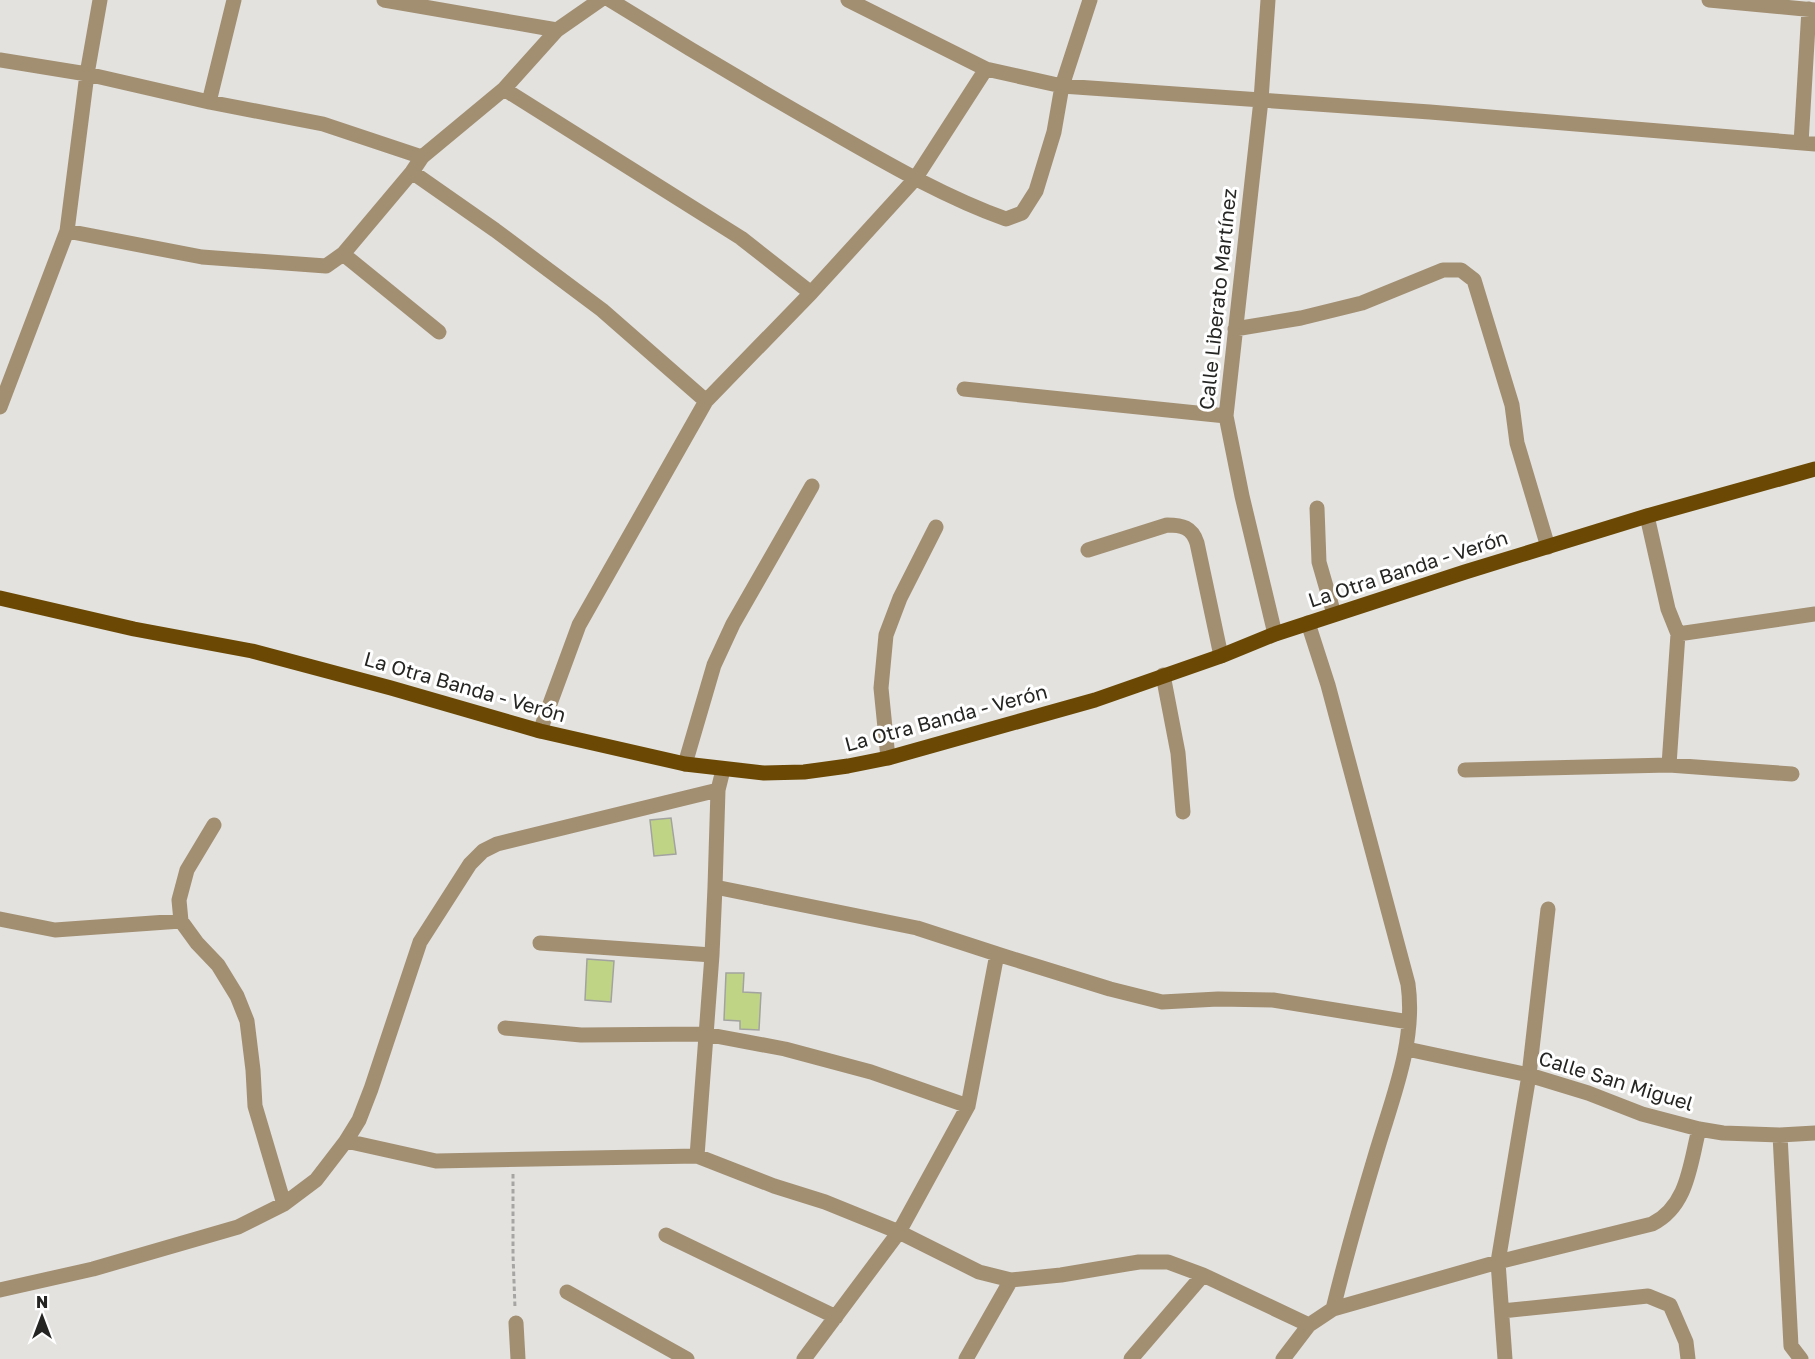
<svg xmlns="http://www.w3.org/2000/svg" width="1815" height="1359" font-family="'Golos Text',sans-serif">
<rect width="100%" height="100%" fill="#e3e2df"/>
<path fill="#c0d486" stroke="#a2a3a0" stroke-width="1.5" d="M671,818L676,854L654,856L650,820Z
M587,959L614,961L611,1002L585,1000Z
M726,973H744L743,992L761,993L759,1030L740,1029V1021L724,1020Z"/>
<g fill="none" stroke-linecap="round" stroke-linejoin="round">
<path stroke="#a6a5a3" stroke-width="3" stroke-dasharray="4.5 3" stroke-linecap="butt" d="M513,1174V1255L515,1308"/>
<path stroke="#a28f72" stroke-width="15" d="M384,0L557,30
M610,0C684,46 758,90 834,133C890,165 945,197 1006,219L1022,213L1036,191L1054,132L1062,86L1090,0
M848,0L986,69
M1268,0L1261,100L1226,416L1242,496L1275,634
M1709,0L1815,10
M0,60L87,74L209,102L323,124L422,157
M504,89L741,238L811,293
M209,102L234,0
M1801,143L1809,9
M412,172L495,230L602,310L706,401
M67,231L202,257L326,266L343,254L412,172L422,157L504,89L557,30L600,0
M343,254L439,332
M1235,329L1301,318L1362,303L1443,270H1461L1474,280L1512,405L1517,443L1548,547
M964,389L1226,416
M0,407L67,231L87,74L100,0
M1317,508L1319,562L1334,614
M1647,516L1668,609L1678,634L1669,765
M1088,550L1167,525C1182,525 1192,527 1197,543L1221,656
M1678,634L1815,614
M1163,675L1178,753L1183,812
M540,731L579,625L706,401L811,293L915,179L986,69L1062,86L1430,112L1815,144
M888,758L881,688L886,635L900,598L936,527
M685,764L714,665L733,624L812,486
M1465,770L1669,765L1792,774
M718,790L715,887L917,928L997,954L968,1106L899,1232L804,1359
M214,825L187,870L179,900L181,921L197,943L218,965L237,996L247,1021L253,1070L255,1106L284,1204
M0,919L55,930L181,921
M540,943L712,955
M997,954L1110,989L1162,1002L1218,999L1273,1000L1409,1022
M505,1028L581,1035L705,1034L785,1049L871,1072L968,1106
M1407,1049L1529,1075L1588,1093L1642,1114L1699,1129L1723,1133L1780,1135L1815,1133
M1780,1135L1791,1346L1801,1359
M346,1141L436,1161L697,1156L774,1186L825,1202L899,1232L979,1272L1011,1280L1061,1275L1139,1262H1168L1203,1275L1309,1325
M697,1156L712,955L715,887
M666,1235L836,1317
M0,1290L93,1269L238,1227L284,1204L316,1180L346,1141L359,1120L371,1089L420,942L470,864L483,851L497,844L718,790L723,770
M567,1292L687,1359
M1333,1309L1498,1262L1652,1224C1688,1206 1690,1164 1699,1129
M1502,1311L1648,1296L1670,1305L1686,1342L1688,1359
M516,1323L518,1359
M966,1359L1011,1280
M1131,1359L1203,1275
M1283,1359L1309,1325L1333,1309C1346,1256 1361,1203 1377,1150C1393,1096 1416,1041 1408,984L1328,685L1308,623
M1505,1359L1498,1262L1529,1075L1548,909"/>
<path stroke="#6b4904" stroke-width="15" d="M0,598L134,629L252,651L391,688L540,731L685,764L764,773L804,772L848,766L888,758L1095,700L1221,656L1275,634L1465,572L1647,516L1815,469"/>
</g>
<g text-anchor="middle" stroke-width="6" stroke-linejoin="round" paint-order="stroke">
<g font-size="20" fill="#252523" stroke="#fff">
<text transform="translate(1218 299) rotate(-84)" y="7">Calle Liberato Martínez</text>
<text transform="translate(1408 569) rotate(-18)" y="7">La Otra Banda - Verón</text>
<text transform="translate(465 687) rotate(16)" y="7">La Otra Banda - Verón</text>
<text transform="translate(946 718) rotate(-15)" y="7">La Otra Banda - Verón</text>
<text transform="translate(1616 1081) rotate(17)" y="7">Calle San Miguel</text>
</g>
</g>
<g transform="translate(42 1317)" stroke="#ffffff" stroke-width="4.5" paint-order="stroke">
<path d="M0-4.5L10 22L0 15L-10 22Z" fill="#252523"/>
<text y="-9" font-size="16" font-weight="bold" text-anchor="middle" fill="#252523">N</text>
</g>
</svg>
